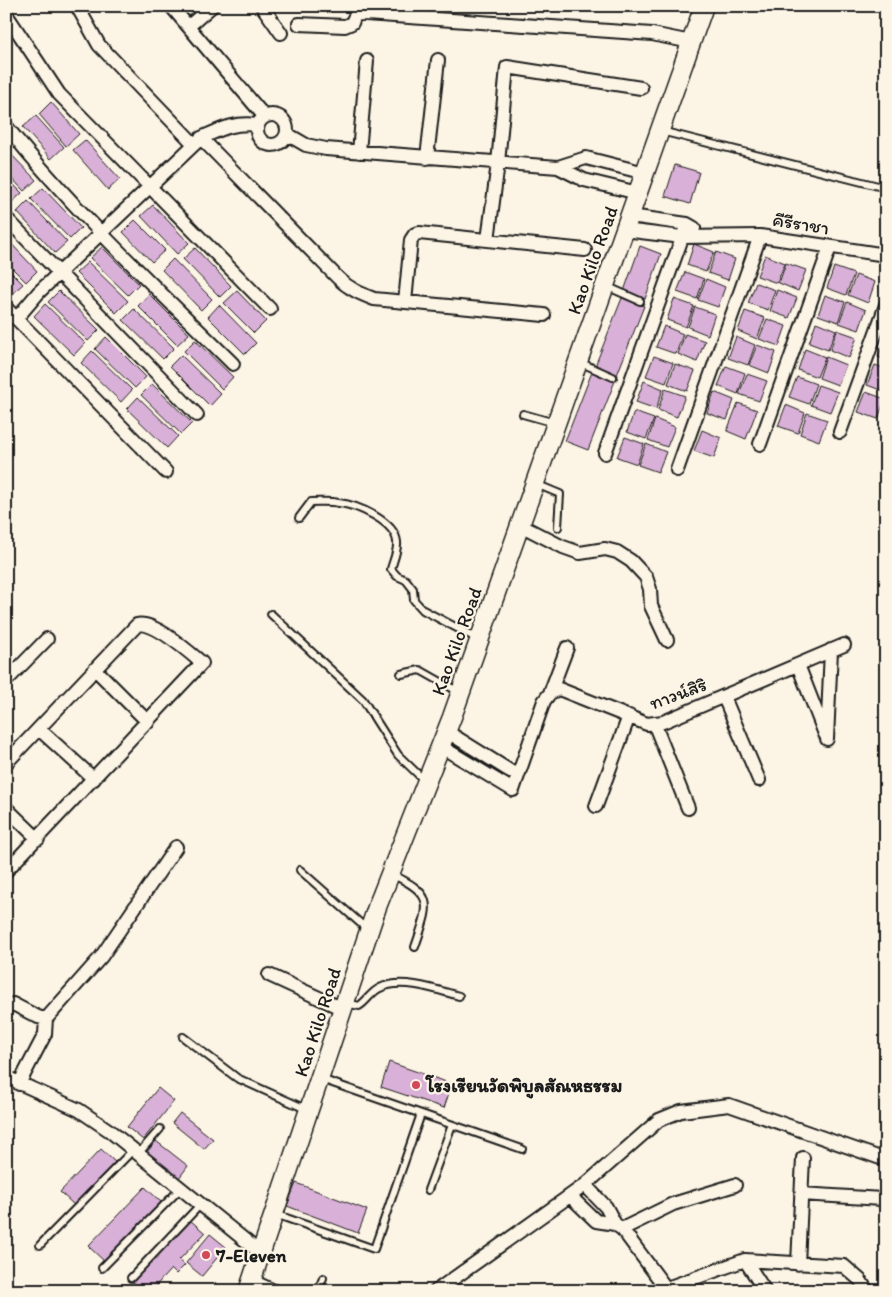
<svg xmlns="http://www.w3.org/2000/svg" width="892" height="1297" font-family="Itim,'Playpen Sans Thai',sans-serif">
<rect width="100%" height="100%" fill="#fcf5e5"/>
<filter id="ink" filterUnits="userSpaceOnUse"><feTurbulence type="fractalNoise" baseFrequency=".02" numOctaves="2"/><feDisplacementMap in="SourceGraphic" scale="10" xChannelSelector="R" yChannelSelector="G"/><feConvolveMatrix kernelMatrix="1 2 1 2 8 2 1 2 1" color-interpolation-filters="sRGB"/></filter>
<g filter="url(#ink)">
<path fill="#d9b0d7" stroke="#1c1c1c" d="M51,102L79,134L66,146L39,114Z
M36,116L64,147L51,159L23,127Z
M85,140L120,179L108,190L73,150Z
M6,149L36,180L24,191L6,172Z
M675,165L699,172L690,204L665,196Z
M6,177L22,193L10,204L6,200Z
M43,188L81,228L70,239L31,199Z
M28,201L67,242L55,253L17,212Z
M153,205L189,243L177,254L141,216Z
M135,220L165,250L152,262L123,232Z
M6,238L37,271L26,282L6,262Z
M694,244L714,252L706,272L687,265Z
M640,246L661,254L645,299L624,291Z
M102,247L139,284L128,295L90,258Z
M195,248L231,286L220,297L183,259Z
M716,252L735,259L728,280L708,273Z
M765,255L785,263L777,283L757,276Z
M173,259L212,299L201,310L162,270Z
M88,262L128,301L116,313L76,273Z
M786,263L806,270L798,291L779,283Z
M6,267L23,284L11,295L6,290Z
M834,267L854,274L846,295L827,288Z
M685,272L704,279L697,299L677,292Z
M856,275L875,282L868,303L848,295Z
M706,279L725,287L718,307L698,300Z
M756,283L775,290L768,310L748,303Z
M777,290L797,298L789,318L770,311Z
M59,291L99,330L88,341L48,302Z
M237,291L266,321L254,333L224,303Z
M149,294L189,334L177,345L138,306Z
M825,295L845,302L838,322L818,315Z
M622,298L644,306L617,375L595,366Z
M674,299L694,306L686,327L667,320Z
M847,302L866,310L859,330L839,323Z
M45,304L85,343L74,355L34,316Z
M219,305L256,343L245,354L208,317Z
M695,307L715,314L708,335L688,327Z
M134,309L174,348L163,359L123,320Z
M745,311L765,318L757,339L738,331Z
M767,319L786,326L779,346L759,339Z
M816,322L836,330L828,350L809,343Z
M664,326L683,334L676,354L656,347Z
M837,330L857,337L849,358L830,350Z
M685,334L705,341L697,362L678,354Z
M106,337L146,377L135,388L95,349Z
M736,337L755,345L748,365L728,358Z
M886,337V360L878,357Z
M195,340L233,377L222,389L184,351Z
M757,345L776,352L769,373L749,365Z
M805,349L825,357L817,377L798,370Z
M92,351L132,390L121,402L81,363Z
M181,355L221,394L210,406L170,366Z
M654,356L673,363L666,383L646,376Z
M826,357L846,365L838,385L819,378Z
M675,364L695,371L687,391L668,384Z
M875,365L886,369V392L867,385Z
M726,366L745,373L738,394L718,386Z
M592,372L615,381L588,450L565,441Z
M747,374L767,381L759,401L739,394Z
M797,377L816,384L809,404L789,397Z
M644,381L663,389L656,409L636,402Z
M152,384L192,423L181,434L141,395Z
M818,385L838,392L830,412L811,405Z
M665,389L685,396L677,417L658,410Z
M714,392L734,400L727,420L707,413Z
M866,392L885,399L878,419L858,412Z
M138,397L178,436L167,448L127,409Z
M738,403L757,410L746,439L727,431Z
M786,405L805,413L798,433L778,426Z
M634,412L654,419L646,439L627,432Z
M807,413L827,420L819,441L800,434Z
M655,419L675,427L667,447L648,440Z
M702,430L721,438L714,458L694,451Z
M625,437L644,444L637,464L617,457Z
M646,444L666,452L658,472L638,465Z
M389,1062L452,1084L444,1108L381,1087Z
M158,1088L174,1101L143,1140L127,1127Z
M180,1113L213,1139L204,1149L172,1123Z
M156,1141L188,1166L179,1178L147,1152Z
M101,1149L115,1162L74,1205L60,1192Z
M296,1183L367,1210L358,1233L287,1206Z
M145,1187L161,1202L104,1261L88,1246Z
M190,1220L205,1233L179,1260L185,1265L176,1274L171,1269L151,1291H143L133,1282Z
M210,1234L226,1247L202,1276L186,1263Z"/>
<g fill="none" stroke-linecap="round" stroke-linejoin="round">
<g stroke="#1c1c1c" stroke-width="10">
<path id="lane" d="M661,131L886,188
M606,286L640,301
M579,362L613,377
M523,414L555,423
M536,484L560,494L558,527
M299,518L311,502C321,502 329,501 339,503C357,505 395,521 397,542C398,551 393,561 391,569L397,576L406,580L413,589L414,600L423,610L478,639
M271,614L363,700L398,755L425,781
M401,674L420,670L459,692
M300,870L368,930
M391,874C437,895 429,905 415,947
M347,1003L359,1006C367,1001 371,992 380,988C401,977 438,990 459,996
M183,1037L237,1078L308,1110
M321,1079L522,1149
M138,1154L160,1129
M428,1190L452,1125
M275,1214L374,1249L421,1114
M40,1245L133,1150
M102,1268L180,1189
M131,1278L200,1205
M318,1291L323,1278"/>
</g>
<g stroke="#1c1c1c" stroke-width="16">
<path id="street" d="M77,6L99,45L194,144
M171,6L264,116
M262,6L281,33
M6,14L59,94L270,309
M299,24L345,26L352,23C355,14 356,14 366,14L652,34L691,42
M189,26L212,6
M257 130a15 15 0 1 1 30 0a15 15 0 1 1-30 0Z
M6,126C75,212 155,287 233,364
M287,134L306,145L326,149L558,167L586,158L645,173
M201,138L338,278C349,289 361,294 374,299L544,315
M359,152L367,61
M427,158L438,60
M558,167L584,180L638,193
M630,216L687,224L694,228
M6,218L197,415
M624,230L682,237L760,236L886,255
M488,240L498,163L507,67L641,88
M405,302L411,240L415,234L419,233L585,250
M6,308L166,472
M16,319L39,292L201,138C221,129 234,122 257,125
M840,432L886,305
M760,444L830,247
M605,453L687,224
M677,470L760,236
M520,525L563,547L580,553L605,549L617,552L631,561L646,577L650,589L651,606L667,640
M798,665L825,734
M95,669L148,722
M6,681L47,639
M550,693L567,648
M724,697L759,780
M654,723L688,808
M39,729L94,779
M446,731L518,776
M827,739L831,650
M440,746L513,790L544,701L550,693L559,689L647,724L663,722L844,645
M6,763L137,625C153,620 189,652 202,663L6,871
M596,806L629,716
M6,808L38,839
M269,975L343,1009
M6,1006L13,1004L38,1017L46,1019L101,957L176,847
M6,1077L79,1110L110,1131L262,1254
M19,1084L45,1034L46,1019
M585,1185L606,1207L615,1224L622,1229L668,1291
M801,1194L882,1199L886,1204
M570,1196L596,1221L615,1224
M622,1229L673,1204L735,1185
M745,1260L765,1291
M798,1264L803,1158
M252,1281L274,1291
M667,1288L745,1260L844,1266L860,1280L867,1291
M436,1291L585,1185L659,1120L681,1111L729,1105L886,1160"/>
</g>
<g stroke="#1c1c1c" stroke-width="21">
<path id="secondary" d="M248,1291L377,907L452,717L704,6"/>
</g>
<use href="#lane" stroke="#fcf5e5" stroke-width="6"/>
<use href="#street" stroke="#fcf5e5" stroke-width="12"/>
<use href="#secondary" stroke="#fcf5e5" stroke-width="18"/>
</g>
</g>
<g fill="#d1495b" stroke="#fcf5e5" stroke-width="2">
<circle cx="416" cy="1085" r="5"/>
<circle cx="206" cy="1255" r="5"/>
</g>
<g text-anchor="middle" stroke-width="4.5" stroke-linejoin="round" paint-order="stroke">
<g font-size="19" fill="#1c1c1c" stroke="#fcf5e5">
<text transform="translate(801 223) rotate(9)" y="7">คีรีราชา</text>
<text transform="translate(592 260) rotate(-70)" y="7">Kao Kilo Road</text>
<text transform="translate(456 641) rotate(-70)" y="7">Kao Kilo Road</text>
<text transform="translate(678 693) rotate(-20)" y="7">ทาวน์สิริ</text>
<text transform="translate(317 1022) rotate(-72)" y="7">Kao Kilo Road</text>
</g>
<g font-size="19" font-weight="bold" fill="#1c1c1c" stroke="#fcf5e5" text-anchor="start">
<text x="426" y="1092">โรงเรียนวัดพิบูลสัณหธรรม</text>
<text x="216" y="1262">7-Eleven</text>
</g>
</g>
<rect width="892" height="1297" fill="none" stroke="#fcf5e5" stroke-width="25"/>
<rect x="12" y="12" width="867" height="1272" fill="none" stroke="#1c1c1c" stroke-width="2" filter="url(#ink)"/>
</svg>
